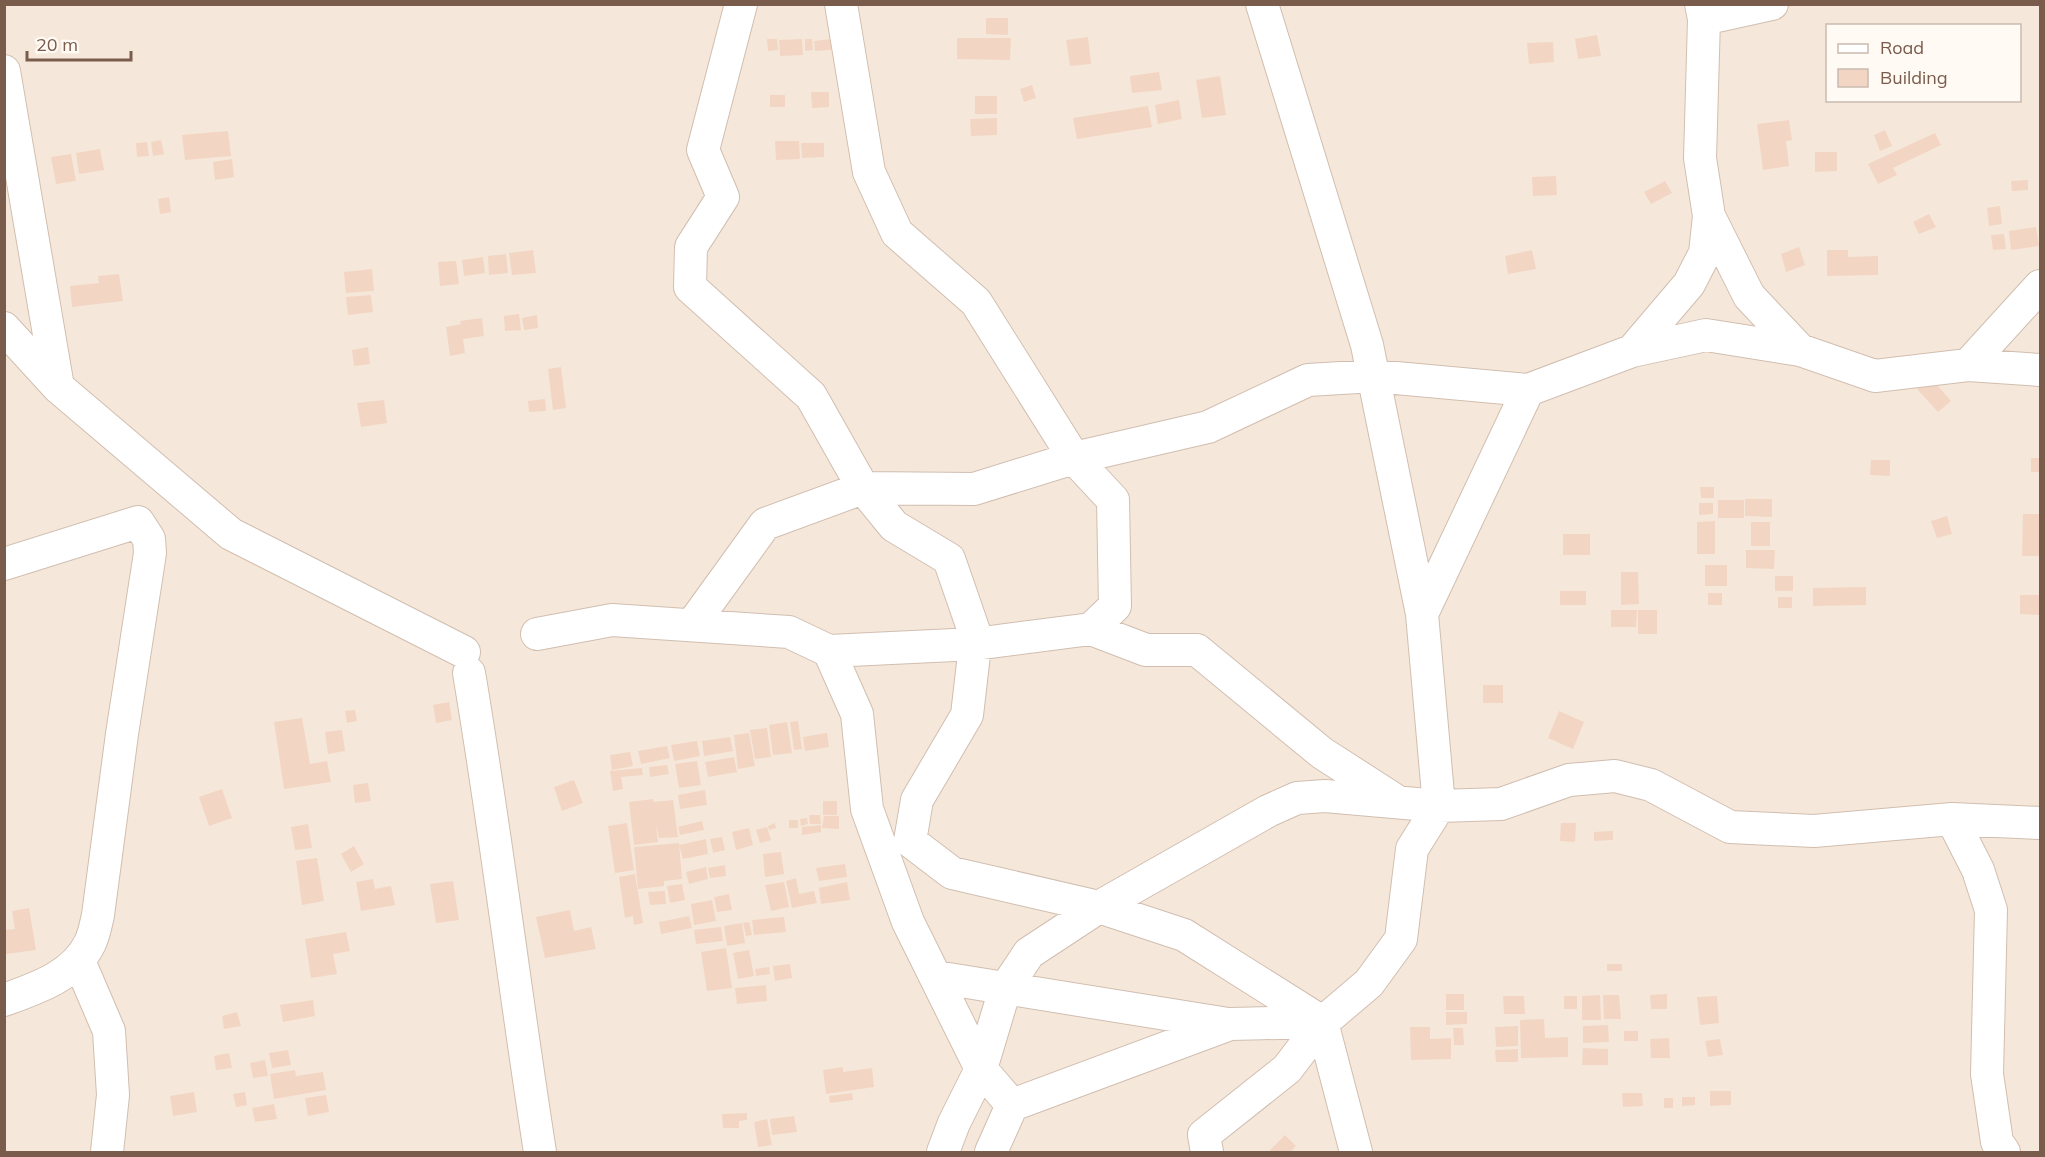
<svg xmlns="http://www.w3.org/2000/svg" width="2045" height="1157" font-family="Mulish,sans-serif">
<rect width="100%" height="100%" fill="#fdf6ec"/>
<path fill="#f5e8da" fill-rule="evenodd" d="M5,5H2040V1152H5ZM1828,26H2020V100H1828Z"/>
<path fill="#f3d5c3" d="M986,18H1008V35L986,34Z
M1597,35L1601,56L1578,59L1575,39Z
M1088,37L1091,64L1070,66L1066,40Z
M957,38H1011L1010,60L957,59Z
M767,39H777L778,50L768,51Z
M802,39L803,55L780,56L779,40Z
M805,39H812L813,50L805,51Z
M831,39V50L815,51L814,41Z
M1553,42L1554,62L1529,64L1527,43Z
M1159,72L1162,90L1132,93L1130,76Z
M1220,76L1226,115L1202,118L1196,80Z
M1032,85L1036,98L1024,102L1020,89Z
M811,92H829V107L812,108Z
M770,95H785V107H770Z
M975,96H997V114H975Z
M1179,100L1182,119L1158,124L1155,105Z
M1148,106L1152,127L1077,139L1073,118Z
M997,118V135L971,136L970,119Z
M1789,120L1792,140L1786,141L1789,166L1763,170L1757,124Z
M1885,130L1892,146L1880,151L1874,135Z
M228,131L231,156L185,160L182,135Z
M1935,133L1941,145L1893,168L1897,175L1878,184L1868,164Z
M161,140L164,154L153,156L151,142Z
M775,141H799L800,159L776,160Z
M147,142L149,156L137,157L136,143Z
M801,143H824V157L802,158Z
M100,149L104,170L79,174L76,153Z
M1815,152H1837V171L1815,172Z
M71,154L76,181L56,184L51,157Z
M232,159L234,177L215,180L213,162Z
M1556,176L1557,195L1533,196L1532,177Z
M2028,180V190L2012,191L2011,181Z
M1665,181L1672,193L1651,204L1644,192Z
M169,197L171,212L160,214L158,199Z
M2000,206L2002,224L1989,226L1987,208Z
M1929,214L1936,227L1919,234L1913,222Z
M2036,227L2039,246L2011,250L2009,231Z
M2004,234L2006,249L1993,250L1991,235Z
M1799,247L1805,265L1786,272L1781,254Z
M533,250L536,273L512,275L509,253Z
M1532,250L1536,269L1508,274L1505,256Z
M1827,250H1848V257L1878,256V275L1827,276Z
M506,254L508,273L489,275L488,256Z
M483,257L485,273L464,276L462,260Z
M456,261L459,284L440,286L438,262Z
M372,269L374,291L346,293L344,272Z
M119,274L123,301L72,307L70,286L99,283L98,276Z
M371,295L373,312L348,315L346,297Z
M519,314L521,330L505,331L504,316Z
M537,315L538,328L524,330L522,318Z
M482,318L484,336L463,339L465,353L450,356L446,327L461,324L460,321Z
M368,347L370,364L354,366L352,350Z
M561,367L566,408L553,410L548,369Z
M1930,377L1951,401L1938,412L1917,389Z
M545,399L546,411L529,412L528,401Z
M384,400L387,423L361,427L357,403Z
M2031,458H2040V472H2031Z
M1871,460H1890V476L1870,475Z
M1700,487H1714V498H1701Z
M1745,499H1772V517L1745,516Z
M1718,500H1744V518H1718Z
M1699,503H1713V514L1699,515Z
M2023,514H2040V556H2022Z
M1947,516L1952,534L1937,538L1931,521Z
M1715,521V554H1697V522Z
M1751,522H1770V546H1751Z
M1563,534H1590V555H1563Z
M1746,550H1775L1774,569L1746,568Z
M1705,565H1727V586H1705Z
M1621,572H1638L1639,604L1621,605Z
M1775,576H1793V591H1775Z
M1866,587V605L1813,606V588Z
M1560,591H1586V605H1560Z
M1708,593H1722V605H1708Z
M2020,595H2040V615L2020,614Z
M1778,597H1792V608H1778Z
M1611,610H1637L1636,627H1611Z
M1638,610H1657V634H1638Z
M1483,685H1503V703H1483Z
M449,702L452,720L436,723L433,705Z
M355,710L357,721L347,723L345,711Z
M1559,711L1584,722L1573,749L1548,738Z
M302,718L310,764L327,761L331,782L284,789L274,722Z
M798,721L802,749L794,750L790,722Z
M787,722L792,753L773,755L769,725Z
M767,728L771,757L755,759L750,730Z
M342,730L345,751L328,754L325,732Z
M749,733L755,766L738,769L734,735Z
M827,733L829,747L805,751L803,737Z
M730,737L733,751L704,756L702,741Z
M697,741L700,756L674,761L671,745Z
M667,746L670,758L641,764L638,751Z
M630,752L633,766L612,770L610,755Z
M734,757L737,772L708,777L705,762Z
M697,761L701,785L679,788L675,764Z
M667,765L669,774L650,777L649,767Z
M642,768L643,775L621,777L623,789L613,791L610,771Z
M574,780L583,803L562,811L554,787Z
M368,783L371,801L355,803L353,785Z
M222,789L232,818L209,826L199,797Z
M705,790L707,805L680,809L678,795Z
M653,799L654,802L673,800L678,837L659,838L656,825L658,842L634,845L629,802Z
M823,801H837V815H823Z
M809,815H820L821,824H810Z
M824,816H839V829L822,828Z
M807,818L808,824L801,826L800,819Z
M789,820H798V828H789Z
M702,821L704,830L680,835L678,827Z
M627,823L634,870L615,873L608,826Z
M775,823L776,828L769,830L768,826Z
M1561,823H1576L1575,842L1560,841Z
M308,824L312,848L295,850L291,827Z
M821,825V832L802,835V827Z
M767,827L771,840L760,843L756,830Z
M749,828L753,845L736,850L732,832Z
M1613,831V840L1594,841V832Z
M722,837L725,850L713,853L710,839Z
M706,839L708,854L683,859L679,845Z
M679,843L682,879L664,881V886L638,889L634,847Z
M354,846L364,864L351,872L341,854Z
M781,852L784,874L765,877L763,854Z
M317,858L324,901L302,905L296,861Z
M845,864L847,877L819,881L816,868Z
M725,865L726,876L710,878L708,868Z
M706,867L708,879L689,884L686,872Z
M635,874L643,923L634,925L633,916L625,918L619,877Z
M796,878L799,894L814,891L817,903L792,908L786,881Z
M373,879L375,889L391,886L395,905L361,911L356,882Z
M453,881L459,920L436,923L430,884Z
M784,882L789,907L771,911L765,885Z
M847,882L850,900L821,904L819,888Z
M682,884L685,900L670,903L667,886Z
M665,891L666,904L650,905L648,892Z
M729,894L732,910L717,912L714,897Z
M712,900L716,921L694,925L691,904Z
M29,908L36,950L6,954L4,930L15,929L12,911Z
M570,910L574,931L591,927L596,949L545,958L536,917Z
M689,916L692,928L661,934L659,922Z
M784,917L786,932L754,935L752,920Z
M749,922L752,935L746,936L743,923Z
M742,923L745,943L727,946L724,926Z
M721,927L723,941L696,944L694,930Z
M346,932L350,951L333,954L337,974L311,978L305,939Z
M726,948L732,988L707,991L701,952Z
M749,950L754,976L738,979L733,953Z
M790,964L792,978L775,981L773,966Z
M1607,964H1622V971H1607Z
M769,967L770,974L756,976L755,969Z
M766,985L767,1001L737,1004L735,988Z
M1446,994H1464V1010H1446Z
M1667,994V1009H1651L1650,995Z
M1600,995L1601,1020H1582V996Z
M1603,995H1619L1621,1019H1604Z
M1503,996H1524L1525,1014H1504Z
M1564,996H1577V1009H1564Z
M1717,996L1719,1023L1700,1025L1697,997Z
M313,1000L315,1016L283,1022L280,1005Z
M237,1012L241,1026L224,1029L222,1016Z
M1446,1012H1467V1024L1446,1025Z
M1544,1019L1545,1038L1568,1037V1057L1521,1058L1520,1020Z
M1608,1025L1609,1042L1583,1043V1026Z
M1518,1026V1046L1496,1047L1495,1027Z
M1410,1027H1430V1039L1451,1038V1059L1411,1060Z
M1453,1028H1463L1464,1045H1454Z
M1624,1031H1638V1041H1624Z
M1669,1038L1670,1058H1651L1650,1039Z
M1720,1039L1723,1055L1708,1057L1705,1041Z
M1583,1048L1608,1049V1065H1582Z
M1518,1049V1062H1496L1495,1050Z
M288,1050L291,1065L272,1068L269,1053Z
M229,1053L232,1068L216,1070L214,1056Z
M265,1060L268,1076L253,1078L250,1063Z
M843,1067V1072L872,1068L874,1087L826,1094L823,1070Z
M295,1070L296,1076L323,1072L326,1090L274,1099L270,1074Z
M1710,1091H1731V1105L1710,1106Z
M194,1092L197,1112L173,1116L170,1096Z
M245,1092L247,1105L236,1107L233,1094Z
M852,1093L853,1100L830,1103L829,1096Z
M1622,1093H1642L1643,1106L1623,1107Z
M326,1095L329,1112L308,1116L305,1098Z
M1682,1097H1695V1105L1682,1106Z
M1664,1098H1673V1108H1664Z
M274,1104L277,1119L255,1122L252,1108Z
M747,1113V1120L739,1121V1128H723L722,1114Z
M794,1116L797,1132L772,1135L770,1119Z
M767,1119L772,1145L758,1147L754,1122Z
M1285,1135L1296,1146L1290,1152H1272L1270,1150Z"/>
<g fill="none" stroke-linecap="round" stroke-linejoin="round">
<g stroke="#d1beb0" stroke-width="34">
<path id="minor" d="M741,4L703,150L723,197L691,247L690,287L811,396L863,488L894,526L949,559L976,637L967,715L917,800L910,841L952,873L1099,907L1184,935L1322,1022L1356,1152
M841,4L869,172L897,233L976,302L1074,458L1113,500L1115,606L1091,629
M1262,4L1367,345L1422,614
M1704,19L1772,4
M4,71L58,387
M1709,216L1749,296L1800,350
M4,328L58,387L231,534L464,652
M1632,351L1706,335L1800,350L1875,376L1968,365L2040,370
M1968,365L2040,286
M4,564L138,522L149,539L150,553L122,734L98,915C96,924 94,935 90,943C74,976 37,988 4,1000
M692,625L765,524L863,488L974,489L1074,458L1208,427L1308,380L1374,376L1528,390
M537,634L612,620L789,632L829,651L857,714L867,809L908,922L981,1069L1012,1105
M829,651L975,644L1091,629L1146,650H1197L1322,753L1395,800
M469,673C496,832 515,993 540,1152
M1952,819L1978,870L1991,910L1987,1074L1997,1142L2004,1152
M79,961L109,1031L113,1095L107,1152
M936,977L1228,1024
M943,1152L954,1123L981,1069L1005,989L1029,953L1099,907L1268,811L1297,798L1325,796L1439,806L1501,804L1569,780L1615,776L1651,785L1730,827L1814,831L1952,819L2040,823
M991,1152L1012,1105L1230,1024L1322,1022
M1207,1152L1204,1135L1287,1069L1322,1023L1369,983L1401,939L1412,849L1439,806L1422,614L1528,390L1632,351L1689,284L1705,253L1709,216L1700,158L1704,19L1701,4"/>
</g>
<use href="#minor" stroke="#fff" stroke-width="32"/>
</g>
<rect width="2045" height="1157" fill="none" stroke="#7a5c4d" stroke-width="12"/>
<rect x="1826" y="24" width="195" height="78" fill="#fffaf3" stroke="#cabbb1" stroke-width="1.5"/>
<rect x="1838" y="44" width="30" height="9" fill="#ffffff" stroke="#cabbb1" stroke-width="1.5"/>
<text x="1880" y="54" font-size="18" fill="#7a5c4d">Road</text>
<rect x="1838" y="69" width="30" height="18" fill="#f3d5c3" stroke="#cabbb1" stroke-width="1.5"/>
<text x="1880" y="84" font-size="18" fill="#7a5c4d">Building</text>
<path d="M27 51v9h104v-9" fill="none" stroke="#7a5c4d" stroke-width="3"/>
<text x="36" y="51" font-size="18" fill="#7a5c4d" stroke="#fffaf3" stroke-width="4.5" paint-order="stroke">20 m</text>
</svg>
